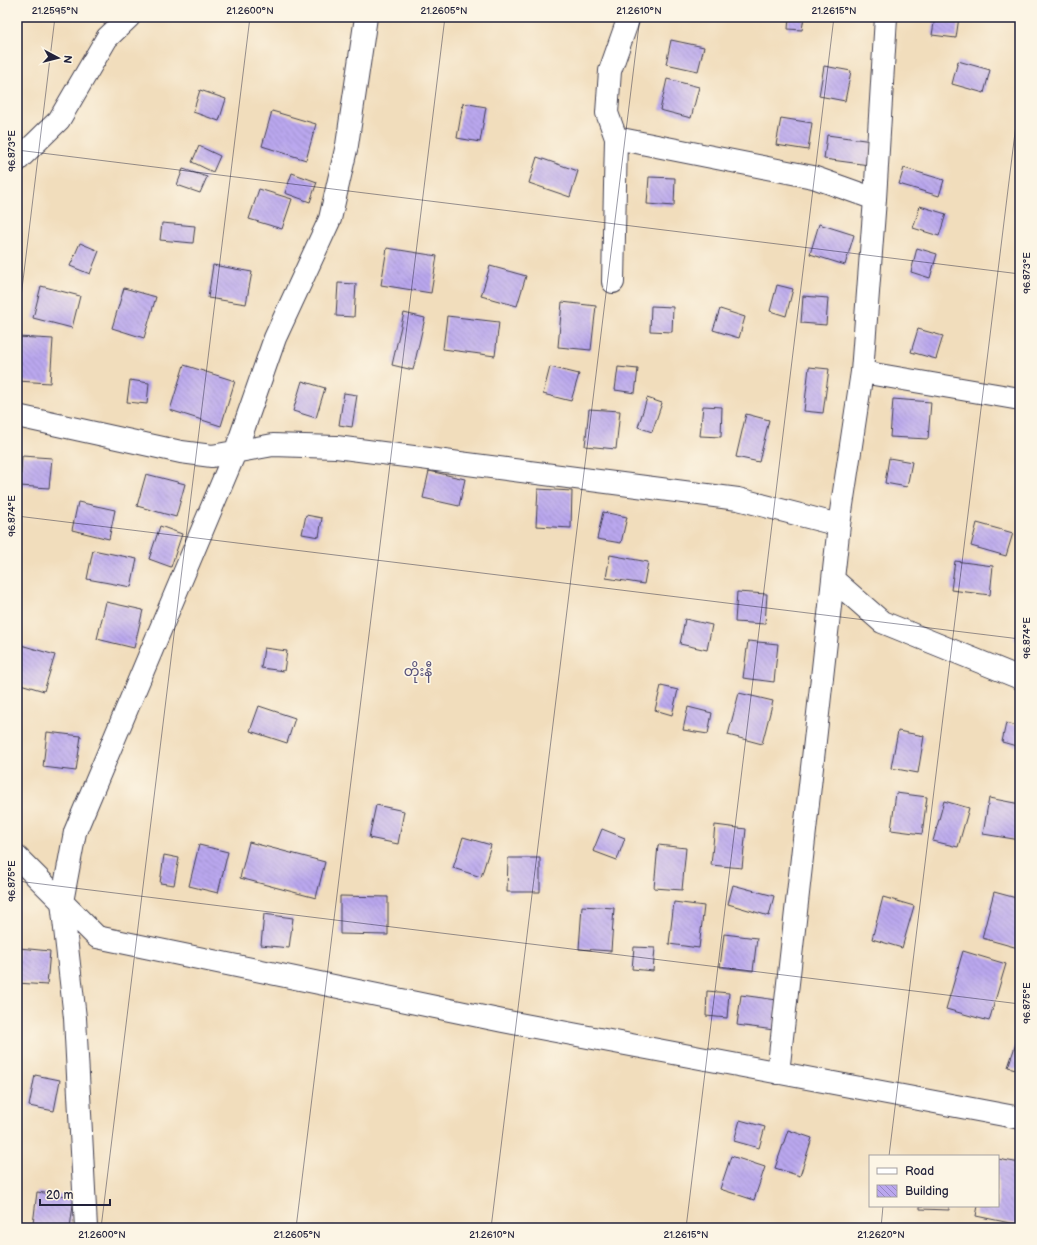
<svg xmlns="http://www.w3.org/2000/svg" width="1037" height="1245" font-family="'Balsamiq Sans','Noto Sans Myanmar',sans-serif">
<defs>
<pattern id="building-back-hatch" width="6" height="6" patternUnits="userSpaceOnUse"><rect width="6" height="6" fill="#baa7ee"/><path d="M-1 5l2 2M0 0l6 6M5-1l2 2" fill="none" stroke="#9788c2"/></pattern>
</defs>
<rect width="100%" height="100%" fill="#fcf5e5"/>
<filter id="ink" filterUnits="userSpaceOnUse"><feTurbulence type="fractalNoise" baseFrequency=".025" numOctaves="2"/><feDisplacementMap in="SourceGraphic" scale="8" xChannelSelector="R" yChannelSelector="G"/><feConvolveMatrix kernelMatrix="1 2 1 2 8 2 1 2 1" color-interpolation-filters="sRGB"/></filter>
<filter id="wash" filterUnits="userSpaceOnUse"><feTurbulence type="fractalNoise" baseFrequency=".012" numOctaves="4" result="noise"/><feDisplacementMap in="SourceGraphic" scale="16" xChannelSelector="R" yChannelSelector="G"/><feGaussianBlur stdDeviation="0.9" result="paint"/><feColorMatrix in="noise" values="0 0 0 0 0 0 0 0 0 0 0 0 0 0 0 0 0 1.4 0 .05"/><feComposite in="paint" operator="in"/></filter>
<g filter="url(#wash)">
<rect width="100%" height="100%" fill="#f1ddbc"/>
<g id="blocks">
<path fill="url(#building-back-hatch)" d="M789,17H804L802,30L788,29Z
M935,17H959L956,38L932,35Z
M671,40L704,47L698,71L666,64Z
M958,61L990,70L984,93L952,84Z
M824,66L851,71L845,101L819,96Z
M667,79L699,87L691,118L660,110Z
M200,90L226,99L219,121L193,112Z
M463,103L486,107L480,142L457,138Z
M272,111L316,124L306,160L262,146Z
M781,118L812,123L808,150L776,145Z
M827,135L872,141L869,165L824,159Z
M199,146L220,156L213,172L192,162Z
M537,157L578,171L570,197L529,183Z
M904,168L944,180L939,196L899,184Z
M183,169L207,177L200,193L177,185Z
M292,173L317,182L310,202L285,193Z
M649,177L675,178L674,206L647,204Z
M259,189L292,199L282,229L249,219Z
M920,206L946,214L939,236L913,228Z
M162,223L195,226L193,243L160,240Z
M819,224L854,235L845,265L810,254Z
M80,243L99,251L90,274L70,266Z
M387,248L437,256L431,293L381,285Z
M917,248L937,254L930,278L911,272Z
M213,265L252,272L246,304L208,298Z
M490,266L526,276L517,306L481,296Z
M338,283L356,284L354,317L336,316Z
M777,285L793,289L786,316L770,311Z
M41,286L80,296L72,328L33,318Z
M124,288L156,297L144,338L112,328Z
M803,296L828,298L826,325L801,323Z
M562,302L596,306L591,350L558,347Z
M651,306L673,307L672,332L650,331Z
M720,309L745,317L739,338L713,330Z
M404,313L425,318L413,370L392,365Z
M447,316L499,322L495,356L443,349Z
M918,329L943,336L936,359L911,352Z
M18,337L53,339L50,383L17,381Z
M184,365L235,381L221,426L170,410Z
M550,367L579,374L571,401L543,394Z
M618,367L638,369L635,393L615,390Z
M809,367L829,369L823,413L804,411Z
M130,380L149,383L147,404L127,402Z
M302,381L325,388L316,418L293,411Z
M344,393L357,395L352,427L339,425Z
M647,398L662,403L652,432L638,427Z
M893,399L931,402L928,439L890,437Z
M703,406L722,407L721,437L700,436Z
M589,409L620,411L616,449L585,446Z
M746,414L769,420L759,462L736,457Z
M22,456L52,458L49,488L20,486Z
M889,458L912,462L907,487L885,483Z
M429,471L465,479L459,506L423,498Z
M146,474L185,484L176,517L137,506Z
M538,489L572,491L571,528L536,526Z
M78,502L115,510L109,539L72,530Z
M603,512L627,517L621,543L597,539Z
M306,515L322,518L319,537L302,534Z
M977,523L1013,533L1006,556L971,546Z
M160,526L182,534L171,567L149,559Z
M93,550L137,559L131,587L87,579Z
M610,555L648,562L644,584L606,578Z
M955,561L993,566L990,595L951,590Z
M737,592L767,594L765,624L735,622Z
M106,602L143,610L134,648L97,639Z
M685,619L712,625L707,650L680,644Z
M1020,619V642L1014,640Z
M748,641L778,644L774,682L743,678Z
M21,645L55,655L44,691L17,683V658Z
M264,648L287,651L284,671L261,668Z
M661,686L678,690L672,715L655,710Z
M739,693L773,701L762,744L728,735Z
M259,706L295,718L287,743L250,731Z
M688,707L712,713L708,734L683,730Z
M1006,723L1020,727V747L1002,742Z
M898,731L924,736L918,773L891,768Z
M47,732L81,736L76,771L43,767Z
M896,793L927,797L922,834L891,830Z
M989,798L1020,804V840L983,834Z
M944,801L969,808L958,847L933,841Z
M376,805L404,811L398,844L369,838Z
M715,825L746,829L742,868L711,865Z
M602,829L625,838L617,860L593,851Z
M463,837L491,845L481,877L453,868Z
M249,842L325,862L316,898L240,878Z
M199,845L228,852L218,893L189,886Z
M658,845L686,848L682,890L654,888Z
M164,855L179,858L174,885L160,883Z
M508,858H540V892H507Z
M733,885L774,896L769,916L728,904Z
M994,892L1020,899V941L1018,948L982,938Z
M340,896L388,897V935L340,934Z
M883,897L914,906L902,948L872,939Z
M674,902L704,906L699,948L669,944Z
M582,906L614,908L611,951L579,949Z
M264,914L293,918L289,948L261,945Z
M724,934L757,938L753,971L720,967Z
M634,947L655,948L653,971L632,969Z
M19,948L50,951L47,985L17,983Z
M963,951L1006,964L989,1021L946,1009Z
M707,991L729,993L727,1018L706,1016Z
M741,995L777,1000L774,1030L737,1025Z
M1020,1032V1070L1008,1067Z
M35,1075L60,1080L54,1111L29,1106Z
M740,1120L765,1127L759,1148L734,1141Z
M788,1130L812,1138L800,1176L775,1168Z
M731,1156L765,1167L754,1200L720,1189Z
M998,1159L1020,1163V1225L976,1216L978,1206H998Z
M37,1192L74,1197L70,1228L33,1224Z
M920,1206H949V1210L920,1209Z"/>
</g>
</g>
<g filter="url(#ink)">
<use href="#blocks" fill-opacity="0" stroke="#413e4e" stroke-width="1"/>
<g fill="none" stroke-linecap="round" stroke-linejoin="round">
<g stroke="#413e4e" stroke-width="24">
<path id="minor" d="M616,138L813,177L875,199
M17,161L59,120L107,38L129,17
M613,282L616,138L607,113L610,71L629,17
M862,372L1020,399
M17,416L181,452L212,456L273,445L336,447L738,499L839,525
M834,580L882,622L1020,678
M17,857L97,937L503,1021L1020,1118
M778,1073L839,525L862,372L875,199L886,17
M86,1228L75,1018L62,902L75,832L236,450L275,338L330,219L347,145L366,17"/>
</g>
<use href="#minor" stroke="#fff" stroke-width="22"/>
</g>
</g>
<path fill="none" stroke="#22223b" stroke-width="1" stroke-opacity="0.45" d="M17,150L1020,274M17,330L55,17M17,516L1020,639M17,881L1020,1004M889,1156L1020,92M101,1228L250,17M296,1228L445,17M491,1228L640,17M686,1228L834,17M881,1228L883,1206"/>
<g text-anchor="middle" stroke-width="3.5" stroke-linejoin="round" paint-order="stroke">
<g font-size="14" fill="#57517a" stroke="#fcf5e5">
<text x="418" y="676">တိုးနီ</text>
</g>
</g>
<rect width="1037" height="1245" fill="none" stroke="#fcf5e5" stroke-width="44"/>
<rect x="869" y="1155" width="130" height="52" fill="#fcf5e5" stroke="#a5a1a1"/>
<rect x="877" y="1168" width="20" height="6" fill="#ffffff" stroke="#a5a1a1"/>
<text x="905" y="1175" font-size="12" fill="#22223b">Road</text>
<rect x="877" y="1185" width="20" height="12" fill="url(#building-back-hatch)" stroke="#a5a1a1"/>
<text x="905" y="1195" font-size="12" fill="#22223b">Building</text>
<g transform="translate(58 58) rotate(97)" stroke="#fcf5e5" stroke-width="3" paint-order="stroke">
<path d="M0-3L7 15L0 10L-7 15Z" fill="#22223b"/>
<text y="-6" font-size="11" font-weight="bold" text-anchor="middle" fill="#22223b">N</text>
</g>
<path d="M40 1199v6h70v-6" fill="none" stroke="#22223b" stroke-width="2"/>
<text x="46" y="1199" font-size="12" fill="#22223b" stroke="#fcf5e5" stroke-width="3" paint-order="stroke">20 m</text>
<rect x="22" y="22" width="993" height="1201" fill="none" stroke="#22223b" stroke-width="1.5"/>
<g font-size="10" text-anchor="middle" fill="#22223b">
<text x="55" y="14">21.2595°N</text>
<text x="250" y="14">21.2600°N</text>
<text x="444" y="14">21.2605°N</text>
<text x="639" y="14">21.2610°N</text>
<text x="834" y="14">21.2615°N</text>
<text transform="translate(11 151) rotate(-90)" y="4">96.873°E</text>
<text transform="translate(1026 273) rotate(-90)" y="4">96.873°E</text>
<text transform="translate(11 516) rotate(-90)" y="4">96.874°E</text>
<text transform="translate(1026 638) rotate(-90)" y="4">96.874°E</text>
<text transform="translate(11 881) rotate(-90)" y="4">96.875°E</text>
<text transform="translate(1026 1003) rotate(-90)" y="4">96.875°E</text>
<text x="102" y="1238">21.2600°N</text>
<text x="297" y="1238">21.2605°N</text>
<text x="492" y="1238">21.2610°N</text>
<text x="686" y="1238">21.2615°N</text>
<text x="881" y="1238">21.2620°N</text>
</g>
</svg>
